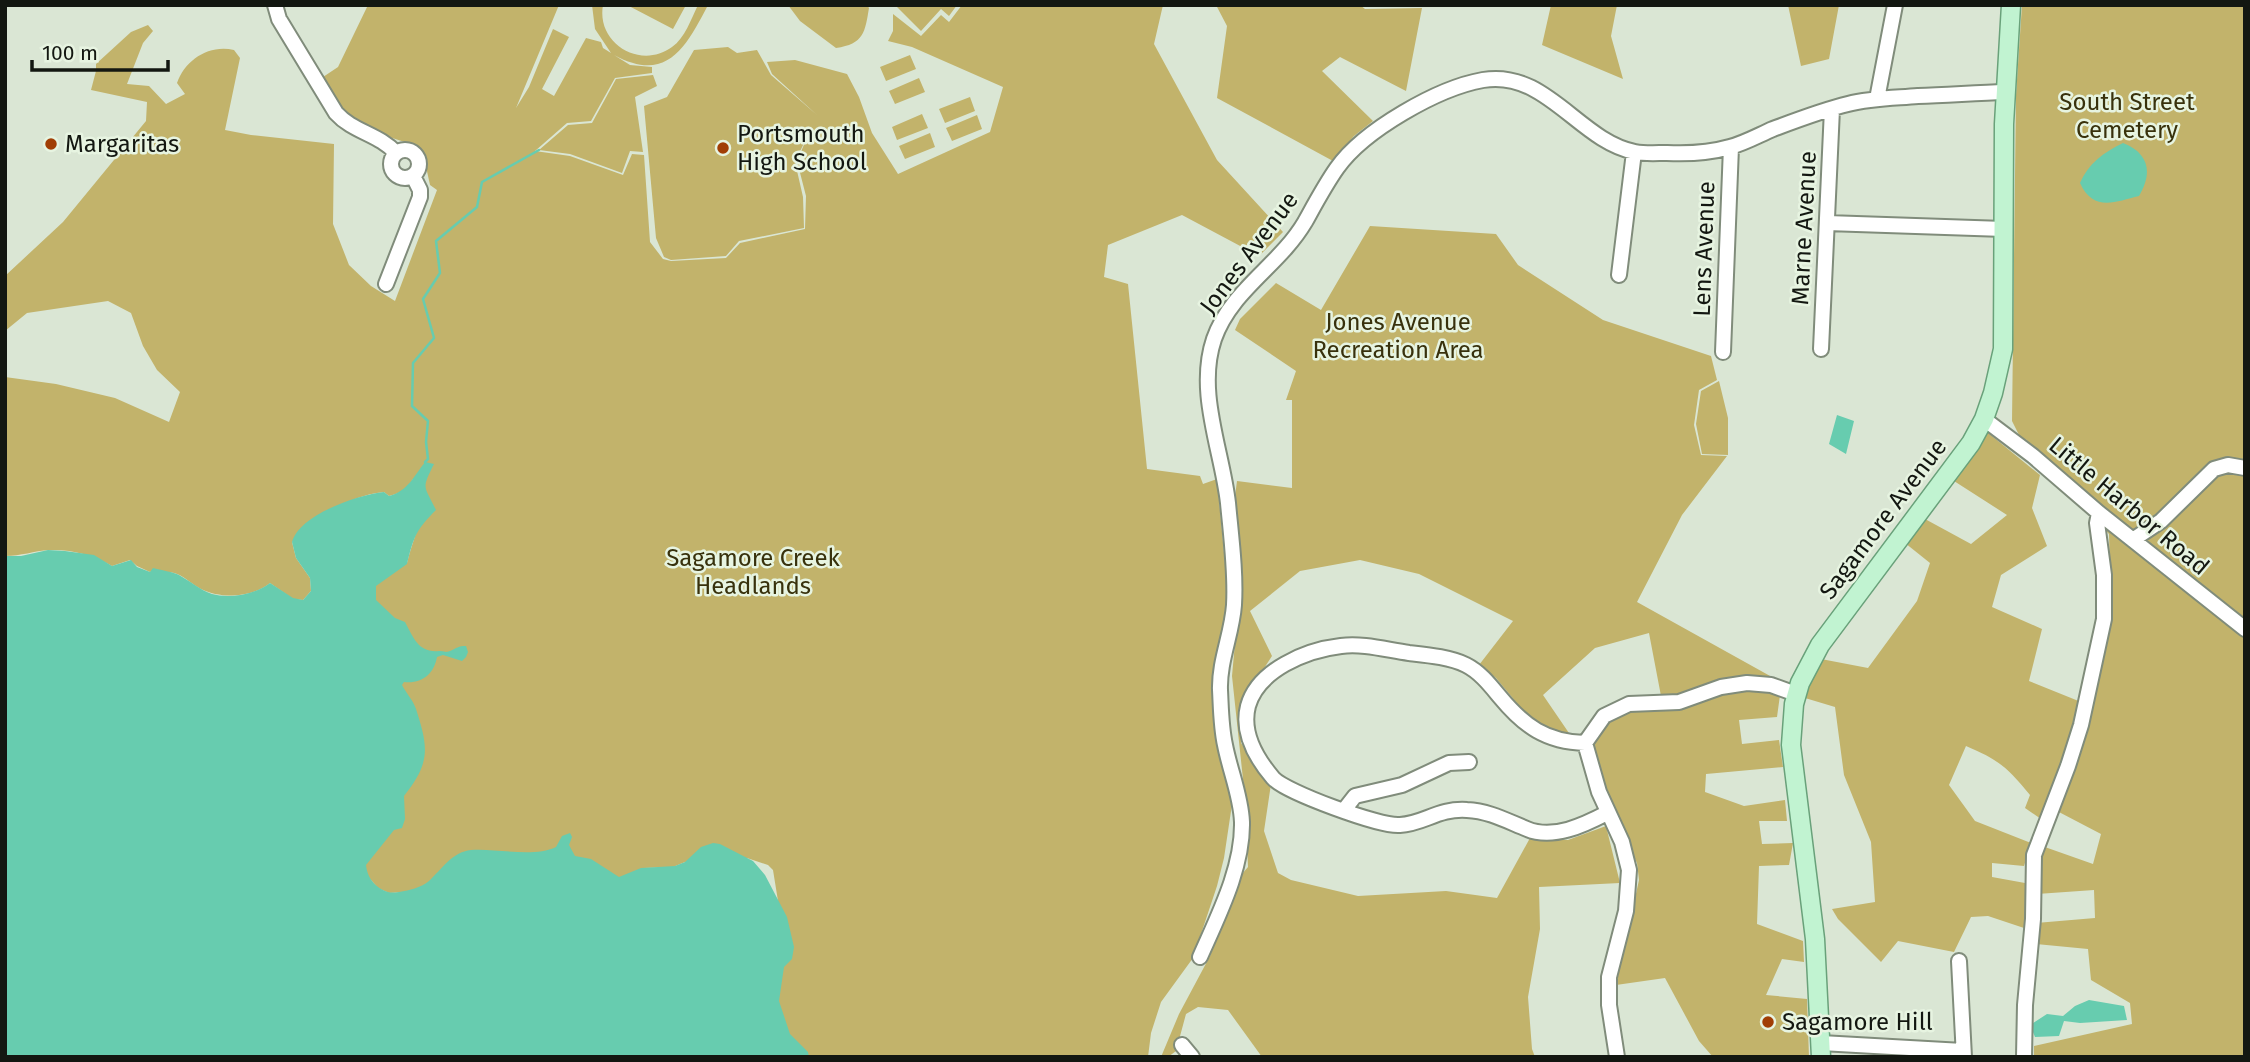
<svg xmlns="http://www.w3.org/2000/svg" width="2250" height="1062" font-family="'Fira Sans',sans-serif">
<rect width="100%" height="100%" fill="#dae6d4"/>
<path fill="#c2b36b" d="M368,5H559L516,108L529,87L553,29L569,37L542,89L554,96L586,38L601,42L603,48L611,53L595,29L592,5H603C596,44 641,70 672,47C685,38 691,19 698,5H708C686,47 667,84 614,55L630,65L652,67V73L615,78L591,121L567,123L535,151L570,156L623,175L632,154L644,155L650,242L663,259L671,261L726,258L740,243L805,229L806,196L797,161L812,126L795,162L803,197L804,228L739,241L726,256L671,260L664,257L656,238L644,106L667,97L694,50L728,47L737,53L757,50L771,75L817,115L772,74L767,62L795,60L847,74L859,97L872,133L898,174L990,132L1003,87L912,47L888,41L893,31V14L921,36L941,15L949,22L962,5H1163L1154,44L1217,160L1283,232L1259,256L1182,215L1108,245L1104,277L1128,284L1147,469L1200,476L1203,484L1217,479L1228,595L1214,680L1234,791L1224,858L1217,886L1193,958L1161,1002L1151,1033L1148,1057H792L779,1037L778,901L773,870L768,865L747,858L685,862L673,867L644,868L627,878L389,893L378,888L364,872L391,689L428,653L378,613L370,586L407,563C414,535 425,515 424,485L413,479C407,489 401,493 389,496L384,492C345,496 322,518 292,542L296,558L310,578L311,591L303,600L293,599L270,583C252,598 221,599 201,589C193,585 185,577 177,574C170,571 163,573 156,569L150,572L137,566L130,560L112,566C94,555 71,549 49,550C34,551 21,556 5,556V377L56,384L115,398L169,422L180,392L157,370L143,346L131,313L108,301L27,313L5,331V276L63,222L146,121L147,102L91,90L96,71V64L131,32L148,25L153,31L143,43L127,84L149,86L166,104L185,94L177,83C185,60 209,44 234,50L240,58L225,130L251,135L334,144L333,224L349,265L371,286L395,301L437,190L430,185L423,153L414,145L386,136L347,115L323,77L338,67Z
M627,5H686L673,29Z
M788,5H867L869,8C865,32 864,44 836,48L800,21Z
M895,5H957L949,16L941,9L921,31Z
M1216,5H1360L1365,9L1422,8L1406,91L1340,57L1322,71L1373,121L1354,136L1333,161L1217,98L1227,26Z
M1551,5H1617L1611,36L1623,79L1542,45Z
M1788,5H1839L1829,59L1801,66Z
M2022,5H2245V1057H2034V1046L2132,1024L2130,1003L2091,980L2088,949L2036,944V923L2095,918L2094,890L2037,894L2042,846L2093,864L2101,834L2057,811L2085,728L2104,658L2111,615L2109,534L2024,444L2027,440L2021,439L2012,421L2016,95Z
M910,55L916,69L886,81L880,67Z
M653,75L657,86L635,97L643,152L630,151L622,173L570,154L539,150L568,125L592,123L616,79Z
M919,78L925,92L895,104L889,91Z
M970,97L975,111L945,123L939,109Z
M922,114L928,128L897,140L892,127Z
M977,115L982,129L952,141L946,128Z
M930,133L935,147L905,159L899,146Z
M1370,226L1496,234L1518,265L1603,320L1711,356L1717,380L1699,390L1694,425L1701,455L1727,456L1682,515L1637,602L1781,682L1661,696L1649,633L1595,648L1543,695L1571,736L1544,727L1525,713L1496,678L1479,665L1513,621L1419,574L1360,560L1300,571L1250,611L1272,656L1240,705L1241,743L1271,784L1264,831L1278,873L1291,880L1358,896L1446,891L1497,898L1530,838L1568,840L1606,826L1620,883L1539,887L1540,929L1528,997L1532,1049L1535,1057H1262L1228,1010L1198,1007L1186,1014L1176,1051L1168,1057H1161L1179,1014L1210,956L1242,874L1248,867L1245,798L1232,676L1239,599L1238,529L1234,504L1237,481L1292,488V400H1286L1296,371L1235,330L1240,319L1276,283L1321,310Z
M1719,381L1728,418V455L1702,454L1696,424L1701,391Z
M1987,432L2040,475L2032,508L2047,546L2001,575L1992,607L2042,629L2029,681L2081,702L2063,764L2041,819L2025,808L2030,795C2007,767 1999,760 1966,746L1949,785L1975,821L2031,843L2024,866L1992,863V877L2025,883L2027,929L1988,916L1971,917L1954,952L1898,941L1881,962L1838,919L1832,909L1875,902L1871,842L1844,775L1835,707L1805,698L1810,678L1821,659L1868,668L1917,601L1930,563L1905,543L1925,519L1971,544L2007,515L1954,481Z
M1747,687L1780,695L1777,717L1739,720L1742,744L1779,740L1783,767L1706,774L1705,792L1744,806L1785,800L1787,821H1759L1762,844L1793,843L1789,865L1759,866L1757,924L1803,941L1804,962L1782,959L1766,995L1807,999L1809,1057H1713L1699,1041L1665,978L1616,985L1639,880L1637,863L1611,811L1593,743L1597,733L1625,708L1711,695Z"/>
<path fill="#67ccaf" d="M2123,143C2149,153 2153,173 2139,196C2115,202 2093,212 2080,183C2088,164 2104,152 2123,143Z
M1837,415L1854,421L1846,454L1829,444Z
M425,462L434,464C421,490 424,485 436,510C416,530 414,536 407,564L376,586V600L395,618L405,622C414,639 419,653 439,651C447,651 443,653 450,651C457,648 458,646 466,646L468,652L466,657L462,661L443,655L437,657C434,674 422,684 404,682L402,685C406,693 413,700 416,709C429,749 430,763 404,796L405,819L402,828L394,830L366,865C367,876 373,885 383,890C389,893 392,893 399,892C410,890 420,888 429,881C442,869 452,852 471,850C497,848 533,858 556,847L562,836L570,833L572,837L569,845L575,856L591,859L619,877L641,868L675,866L685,862L701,847L713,843L720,844L753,861L765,875L787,917L794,947L792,959L784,967L779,1001L790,1034L808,1052L809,1057H5V556H21L48,550L65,551L94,555L112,566L131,560L137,567L150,572L153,568C160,570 174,572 179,575C190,581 200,590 212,594C230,599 256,594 270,583L293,598L303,600L311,591L310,578L296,558L292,542C300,514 358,495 384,492L389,496C408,491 414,476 425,462Z
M2089,1000L2124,1006L2127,1020L2080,1023L2064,1021L2059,1036L2035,1037L2030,1025L2047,1014L2063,1016L2075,1006Z"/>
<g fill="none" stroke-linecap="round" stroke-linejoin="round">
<path stroke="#67ccaf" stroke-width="2.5" d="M425,462L428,459L426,442L428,421L412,406L413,363L434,338L423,299L440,273L436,241L477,207L482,182L539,150"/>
<g stroke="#808c7b" stroke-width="18">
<path id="minor" d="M275,5L279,19L336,113C353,132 379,134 396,153
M1877,99L1895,5
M391 164a14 14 0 1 1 28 0a14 14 0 1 1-28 0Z
M1827,223L2004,229
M1619,275L1634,152
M386,284L420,197V190L413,176
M1821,349L1832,109
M1723,352L1731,147
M1984,419L2033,456L2099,513L2245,629
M2134,539L2161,521L2214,469L2228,465L2245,468
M1585,743C1546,742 1524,726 1500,697C1490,685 1480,672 1466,665C1450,657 1427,655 1409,653C1387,650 1363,643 1341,646C1306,650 1258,670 1248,706C1241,733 1256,758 1273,778C1285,792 1381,827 1400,825C1424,824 1438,808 1467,810C1489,811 1507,821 1527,829C1553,840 1584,825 1607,813
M1344,810L1355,796L1402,785L1449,763L1469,762
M1200,957C1218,916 1243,868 1242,822C1241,796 1230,771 1225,745C1221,727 1221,709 1220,690C1219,661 1232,634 1234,605C1236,572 1231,536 1228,503C1222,450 1196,392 1214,339C1231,290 1279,266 1305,222C1315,204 1325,185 1337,168C1364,130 1438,88 1483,80C1546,69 1579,141 1635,152C1645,154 1657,153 1667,153C1688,154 1709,153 1730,147C1745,143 1759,135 1773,129C1797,120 1823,110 1848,104C1871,98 1895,98 1918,96C1947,95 1976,93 2005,92
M1959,961L1964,1057
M1821,1043L1963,1051
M1182,1045L1192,1057
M1617,1057L1609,1005V977L1626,911L1629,870L1622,842L1599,792L1585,743L1604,716L1629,704L1679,702L1721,687L1747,683L1771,685L1796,694
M2024,1057L2025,1005L2033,919L2034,855L2068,766L2081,725L2104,619V575L2097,523L2099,513"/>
</g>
<g stroke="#69a17a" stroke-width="21">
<path id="major" d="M1821,1057L1815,939L1791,745L1794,704L1800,683L1820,645L1971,443L1984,419L1993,393L2003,349L2004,124L2011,5"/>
</g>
<use href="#minor" stroke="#fff" stroke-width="14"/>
<use href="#major" stroke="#c1f3d1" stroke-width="18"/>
</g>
<g fill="#a13e05" stroke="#e7f4e1" stroke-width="2.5">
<circle cx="51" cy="144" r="7"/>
<circle cx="723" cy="148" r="7"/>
<circle cx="1768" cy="1022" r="7"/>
</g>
<g text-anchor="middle" stroke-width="5" stroke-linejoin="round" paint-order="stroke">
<g font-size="24" fill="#38310c" stroke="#e7f4e1">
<text x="2127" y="110">South Street<tspan x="2127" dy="28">Cemetery</tspan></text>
<text x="1398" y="330">Jones Avenue<tspan x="1398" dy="28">Recreation Area</tspan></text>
<text x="753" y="566">Sagamore Creek<tspan x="753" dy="28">Headlands</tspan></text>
</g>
<g font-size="24" fill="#131711" stroke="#e7f4e1" text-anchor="start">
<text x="737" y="142">Portsmouth<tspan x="737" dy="28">High School</tspan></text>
<text x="65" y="152">Margaritas</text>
<text x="1782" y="1030">Sagamore Hill</text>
</g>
<g font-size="24" fill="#131711" stroke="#e7f4e1">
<text transform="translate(1804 228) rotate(-87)" y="8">Marne Avenue</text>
<text transform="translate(1704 249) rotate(-88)" y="8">Lens Avenue</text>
<text transform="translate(1249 253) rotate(-53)" y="8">Jones Avenue</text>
<text transform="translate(2129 506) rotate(40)" y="8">Little Harbor Road</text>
<text transform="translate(1883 519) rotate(-53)" y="8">Sagamore Avenue</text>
</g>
</g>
<rect width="2250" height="1062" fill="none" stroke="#131711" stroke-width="14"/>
<path d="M32 60v10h136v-10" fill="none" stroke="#131711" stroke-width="3.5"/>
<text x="42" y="60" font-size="21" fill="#131711" stroke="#e7f4e1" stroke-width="5" paint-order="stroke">100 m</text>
</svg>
